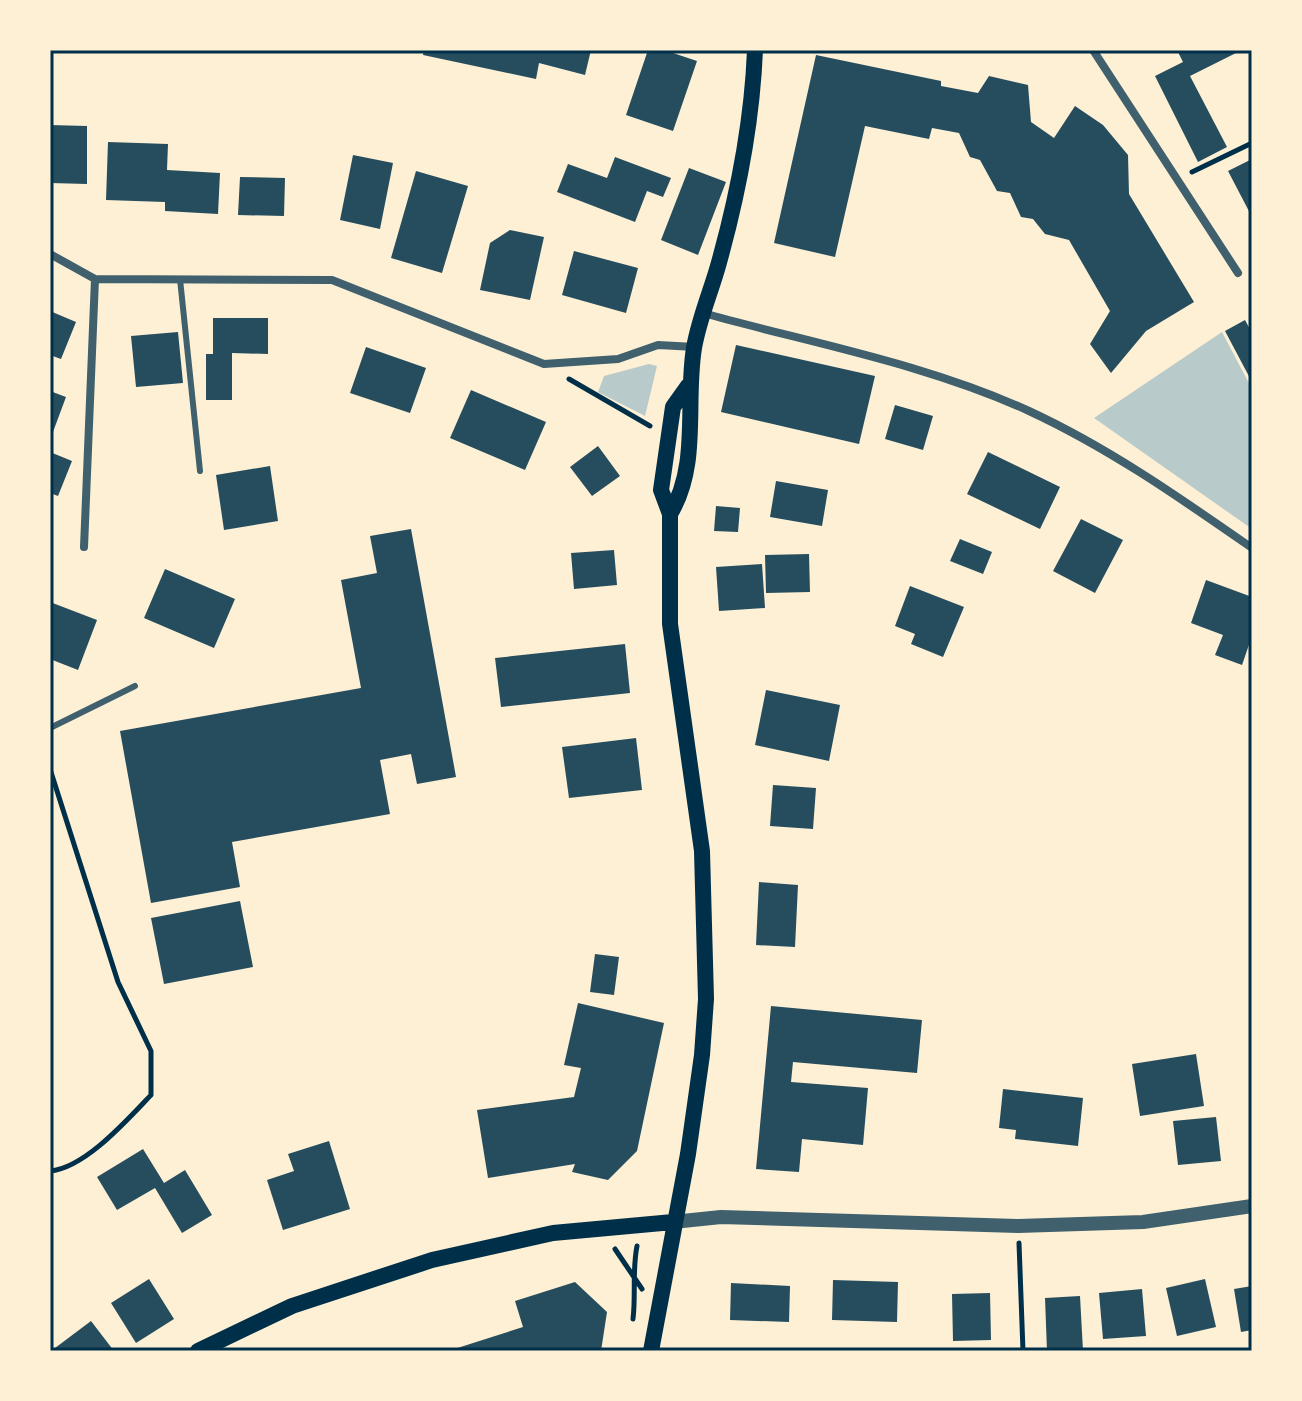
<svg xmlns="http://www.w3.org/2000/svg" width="1302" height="1401" font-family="Raleway,sans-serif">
<rect width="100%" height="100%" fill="#fdf0d5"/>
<path fill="#b9caca" d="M1222,332L1252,389V529L1094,418Z
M649,364L657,366L645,416L598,392L604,376Z"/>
<path fill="#264d5e" d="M424,50H591L585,75L539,63L536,79L423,55Z
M648,50H664L697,61L673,131L626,115Z
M1177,50H1242L1190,76L1227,147L1198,162L1155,76L1183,62Z
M816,55L941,81V86L978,93L989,76L1028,85L1031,122L1054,138L1075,106L1103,125L1128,155L1129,194L1194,302L1146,331L1111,373L1090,344L1110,311L1069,240L1045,234L1033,219L1021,217L1010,193L997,191L980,160L970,157L959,133L932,128L929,139L865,126L835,257L774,243Z
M50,125L87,126V184L50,183Z
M108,142L168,144L167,170L220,173L218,214L165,211V202L106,200Z
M353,155L393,163L380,229L340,220Z
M615,157L671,178L663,197L647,191L635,222L557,192L568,164L607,178Z
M1252,159V217L1228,171Z
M689,168L726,182L698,255L661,240Z
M416,171L468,186L442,273L391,258Z
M240,177L285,178L284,216L238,215Z
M510,230L544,237L530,300L480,290L490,243Z
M574,251L638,268L626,313L562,295Z
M50,311L76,322L61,359L50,355Z
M213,318H268V354L232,353V400H206V354H213Z
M1245,320L1252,333V382L1225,331Z
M178,332L183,383L136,387L131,336Z
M736,345L875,376L859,444L721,412Z
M366,347L426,368L410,413L350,393Z
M471,390L546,422L525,470L450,438Z
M50,391L66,397L50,440Z
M895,405L933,416L923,450L885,439Z
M598,446L620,476L592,496L570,467Z
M50,452L72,461L58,496L50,493Z
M988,452L1060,487L1040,529L967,494Z
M270,466L278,521L224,530L216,475Z
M776,481L828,490L822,526L770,517Z
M716,506L740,508L738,532L714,531Z
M1081,519L1123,540L1095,593L1053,571Z
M411,529L456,777L417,784L411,754L380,760L390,814L232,842L240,887L151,903L120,731L361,688L341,580L377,573L370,536Z
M960,539L992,552L983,574L950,561Z
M614,550L617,585L574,589L571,553Z
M809,554L810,592L766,593L765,555Z
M762,564L765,608L719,611L716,567Z
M165,569L235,599L214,648L144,618Z
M1206,580L1252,597V636L1242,665L1215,655L1223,635L1191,623Z
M910,586L964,607L943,657L911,644L915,634L895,626Z
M50,602L97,620L78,670L50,659Z
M625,644L630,693L501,707L495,658Z
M766,690L840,705L829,761L755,745Z
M636,738L642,790L569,798L562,747Z
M773,785L816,788L813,829L770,826Z
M759,882L798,885L795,947L756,945Z
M240,901L253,967L164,984L151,918Z
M595,954L619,957L614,995L590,992Z
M578,1003L664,1023L637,1151L608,1180L572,1172L575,1164L488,1178L477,1110L574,1097L581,1068L564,1065Z
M771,1006L922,1020L917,1073L793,1062L791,1082L868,1088L863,1145L802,1139L799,1172L756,1169Z
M1196,1054L1204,1106L1140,1116L1132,1064Z
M1003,1089L1083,1098L1078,1146L1015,1139L1016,1130L999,1128Z
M1216,1117L1221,1161L1178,1165L1173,1121Z
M329,1141L350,1209L283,1230L267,1180L294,1171L288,1154Z
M143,1149L164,1183L185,1170L212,1215L182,1233L155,1188L117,1210L97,1177Z
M149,1279L174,1319L136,1343L111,1303Z
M1205,1279L1216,1327L1177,1336L1166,1288Z
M833,1280L898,1282L897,1322L832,1320Z
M575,1282L607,1312L601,1351H448L523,1327L515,1301Z
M731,1283L790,1286L789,1322L730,1320Z
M1252,1286V1330L1241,1332L1234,1289Z
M1142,1289L1146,1336L1103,1339L1099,1293Z
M990,1293L991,1340L953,1341L952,1294Z
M1080,1296L1083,1351H1047L1045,1298Z
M91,1321L114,1351H51Z"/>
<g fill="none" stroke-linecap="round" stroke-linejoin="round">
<path stroke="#003049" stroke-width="5" d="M1192,172L1252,143
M569,379L650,426
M50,769L118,982L151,1051V1095C127,1120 85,1168 50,1171
M1019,1243L1023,1351
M615,1249L642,1289
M633,1319C636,1294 632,1271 637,1246"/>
<path stroke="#3f606c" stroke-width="6" d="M180,279L200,471
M50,728L135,686"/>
<path stroke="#3f606c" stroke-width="8" d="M1093,50L1238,273
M50,254L95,279L332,280L544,364L618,359L658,345L695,347
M703,313C811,343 927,364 1029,411C1109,448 1180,498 1252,548
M84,547L95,279"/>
<path stroke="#3f606c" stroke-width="14" d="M673,1222L721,1217L1018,1226L1143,1222L1252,1206"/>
<path stroke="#003049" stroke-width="16" d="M670,514C700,465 685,403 694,348C699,319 710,294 718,266C738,195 752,124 755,50
M198,1351L292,1306L432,1260L553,1233L673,1222
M651,1351L688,1154L702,1055L706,999L702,851L670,624V514L661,490L673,407L688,386"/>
</g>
<rect width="1302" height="1401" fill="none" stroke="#fdf0d5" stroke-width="104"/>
<rect x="52" y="52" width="1198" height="1297" fill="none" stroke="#003049" stroke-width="3"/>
</svg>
